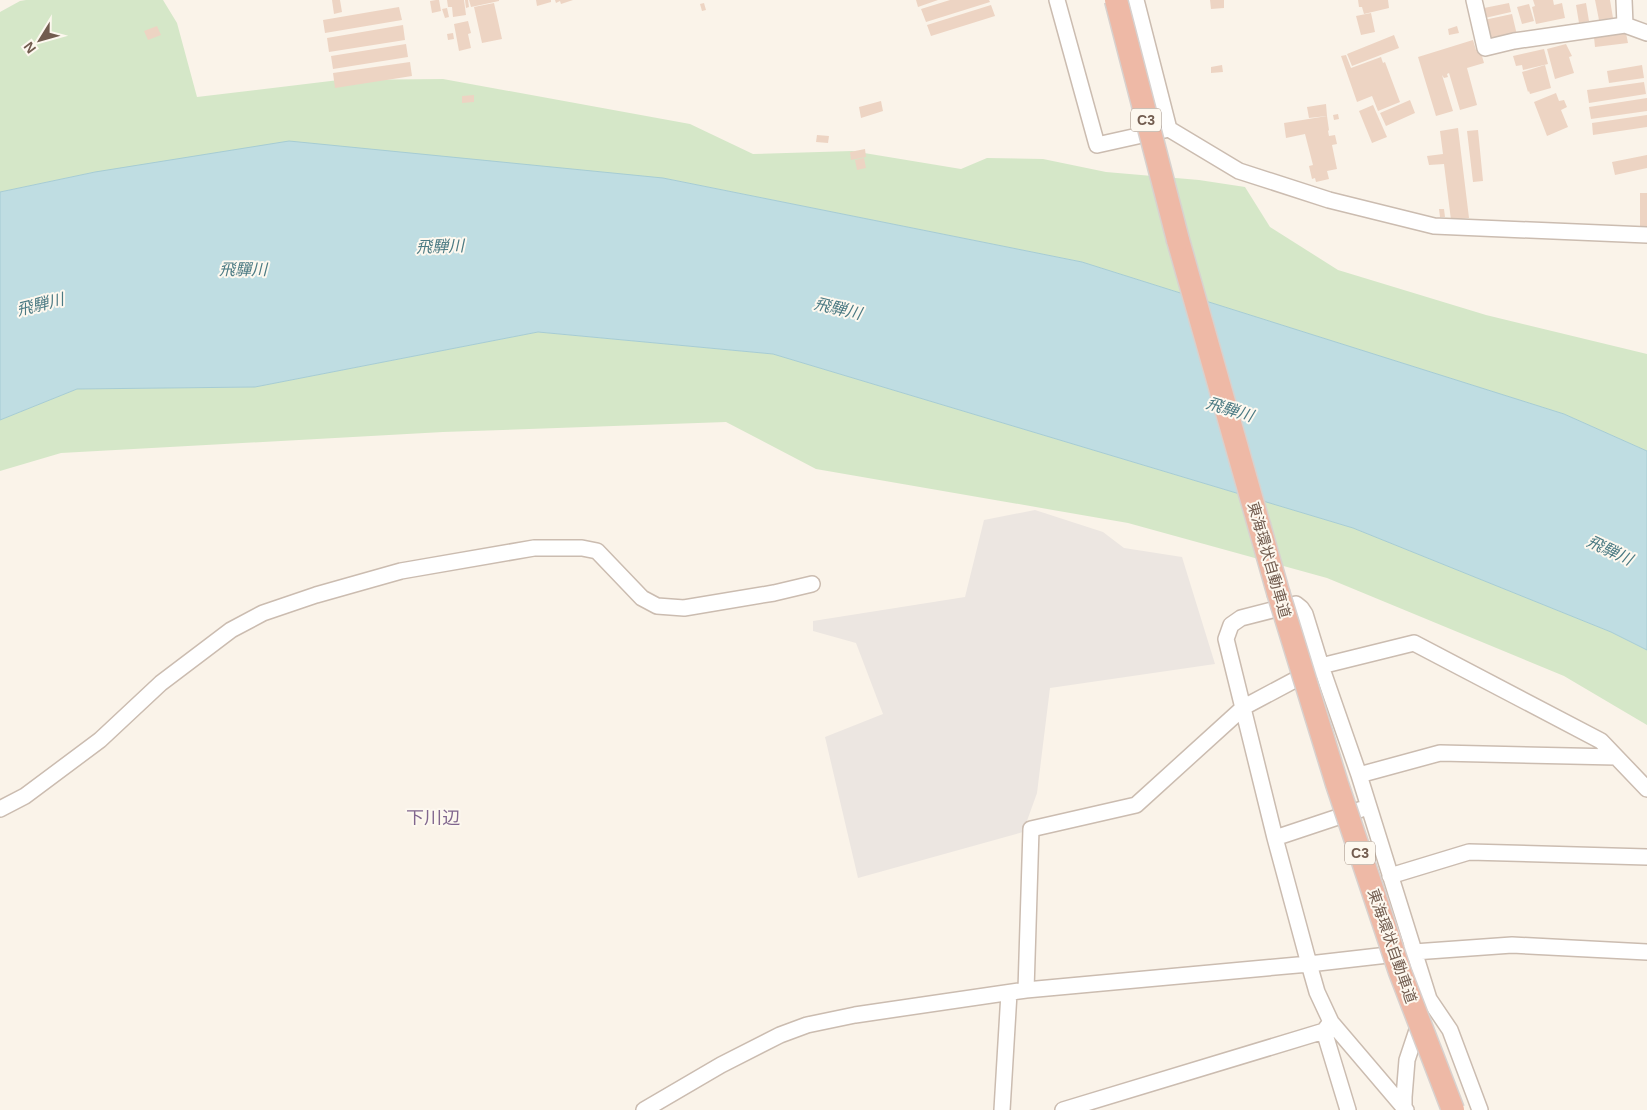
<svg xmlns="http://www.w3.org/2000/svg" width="1647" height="1110" font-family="Helvetica,'Noto Sans JP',sans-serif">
<rect width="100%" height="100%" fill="#faf3e9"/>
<path fill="#ece6e1" d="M1035,510L1103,532L1124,548L1182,557L1215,664L1050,688L1037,793L1023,832L858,878L825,737L883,714L856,643L813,631V621L965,597L984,520Z"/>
<path fill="#d5e7c8" d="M26,0H163L177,23L197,97L339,80L443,79L690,124L753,154L852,151L961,169L987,158L1043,159L1106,172L1199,180L1245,187L1270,227L1338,270L1486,315L1647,354V451L1564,414L1082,262L663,178L95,172L0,192V12L20,1Z
M538,332L773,354L1353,528L1611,632L1647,650V725L1564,676L1327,578L1128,523L816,469L726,422L443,432L61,453L0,471V420L77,389L255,387Z"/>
<path fill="#bfdde2" stroke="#a6ccd3" d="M289,141L663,178L1082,262L1564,414L1647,451V650L1611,632L1353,528L773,354L538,332L255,387L77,389L0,420V192L95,172Z"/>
<path fill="#edd4c3" d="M332,0H340L342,12L334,14Z
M436,0H439L441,11L432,13L430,1Z
M447,0H464L466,15L453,17L452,7H448Z
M465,0H468L469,7L466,8Z
M469,0H499V1L471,7Z
M536,0H551V2L537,6Z
M555,0H573L561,4L560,1L556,3Z
M916,0H938L918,7Z
M950,0H989L990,2L926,22L921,9Z
M1210,0H1224V8L1211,9Z
M1358,0H1388L1389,8L1364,14L1362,7H1359Z
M1533,0H1553L1554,5L1562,3L1565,18L1536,24L1532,7L1535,6Z
M1595,0H1610L1613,18L1599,20Z
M494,3L502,39L482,43L474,7Z
M704,3L706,10L702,11L700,4Z
M1509,3L1511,12L1485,18L1484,8Z
M1586,3L1589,21L1579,23L1576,5Z
M1529,4L1534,21L1522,24L1517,7Z
M991,5L995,16L931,36L927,25Z
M399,7L402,20L325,33L323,20Z
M447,8L449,17L445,18L442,9Z
M1371,13L1375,32L1361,35L1356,16Z
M1512,14L1517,35L1490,40L1484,20Z
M468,21L471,33L468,34L471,48L459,51L454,24Z
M403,25L405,40L329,52L327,38Z
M157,26L161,35L148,40L144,31Z
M1457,26L1459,33L1449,35L1448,29Z
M453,33L454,39L448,40L447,34Z
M1626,33L1628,43L1595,47L1594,37Z
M1394,35L1399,48L1352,66L1347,54Z
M1473,40L1476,50L1480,49L1484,63L1467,68L1477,105L1460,110L1449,73L1447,74L1448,77L1444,78L1442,75L1453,111L1436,116L1418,57Z
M406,44L408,57L333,69L331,56Z
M1566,44L1572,56L1569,57L1574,73L1555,79L1547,49Z
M1544,49L1548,64L1523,70L1522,65L1516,66L1513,56Z
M1346,55L1351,68L1381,57L1383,63L1385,62L1400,102L1378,111L1372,96L1357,102L1341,56Z
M410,62L412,76L335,88L333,73Z
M1222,65L1223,72L1211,73V67Z
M1545,65L1551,88L1530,94L1529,91L1528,92L1522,72Z
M1642,65L1644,78L1609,83L1607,71Z
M1644,82L1646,94L1589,103L1587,90Z
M1556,93L1559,101L1564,100L1567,107L1561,110L1568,127L1547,136L1534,102Z
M474,95V102L462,103V96Z
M1647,98V111L1591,119L1589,107Z
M1410,100L1415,113L1386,126L1380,113Z
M881,101L883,111L861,118L859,107Z
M1326,104L1327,116L1309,118L1307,107Z
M1373,105L1387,137L1372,143L1359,111Z
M1338,114L1339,119L1334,120L1333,115Z
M1647,115V127L1593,135L1592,123Z
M1327,116L1329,130L1328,131L1329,136L1335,135L1337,144L1332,145L1337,169L1327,171L1329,179L1316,182L1315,178L1312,179L1309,166L1313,165L1305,134L1286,138L1284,123Z
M1458,128L1469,218L1451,220L1444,164L1429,165L1427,156L1443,154L1440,131Z
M1478,130L1483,181L1473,182L1467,131Z
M817,135L829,136L828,143L816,142Z
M865,149L866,157L851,160L850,152Z
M1647,155V168L1615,175L1612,162Z
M864,158L866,168L857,170L855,160Z
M1640,193H1647V227H1640Z
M1439,209H1444L1445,217H1440Z"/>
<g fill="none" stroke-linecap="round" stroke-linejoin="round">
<g stroke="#cbbcb0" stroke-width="18">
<path id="minor" d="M1057,0L1097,145L1169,129L1136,0
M1474,0L1485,48L1514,41L1625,25L1647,33
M1624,0L1625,25
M1169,129L1239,171L1329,200L1434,226L1647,235
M1359,775L1440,753L1616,757
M0,809L25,796L100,740L161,683L231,630L263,613L316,595L401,571L534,548H582L597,551L642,598L657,606L684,608L774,593L812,584
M1275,838L1368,807
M1390,876L1469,852L1647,857
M1026,990L1031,829L1136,805L1244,707L1321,666L1414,643L1601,741L1647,789
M1330,1023L1324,1031L1348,1110
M1404,1107V1097L1407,1060L1420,1021
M644,1110L721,1065L780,1035L807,1025L855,1015L1026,990L1309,964L1275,838L1226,639L1231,625L1241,618L1296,604L1301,608L1305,614L1321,666L1359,775L1429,999L1450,1030L1480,1110
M1002,1110L1009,993
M1063,1110L1324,1031
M1406,1110L1331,1022L1317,992L1309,964L1414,952L1512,945L1647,952"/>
</g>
<g stroke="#d8d1ce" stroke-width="25">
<path id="highway" d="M1178,240L1278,592"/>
</g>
<use href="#minor" stroke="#fff" stroke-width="15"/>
<use href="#highway" stroke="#eeb9a6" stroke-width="22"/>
<g stroke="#d8d1ce" stroke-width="25" stroke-linecap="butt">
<path id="highway-bridge" d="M1116,0L1178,240
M1278,592L1337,784L1400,972L1453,1110"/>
</g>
<use href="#highway-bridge" stroke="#eeb9a6" stroke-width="22"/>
</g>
<g text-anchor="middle" stroke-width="4" stroke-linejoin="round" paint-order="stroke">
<g fill="#fdf8ef" stroke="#9c8b7f" stroke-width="1">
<rect x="1131" y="108.5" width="30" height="23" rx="4"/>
<rect x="1345" y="841.5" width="30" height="23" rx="4"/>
</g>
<g font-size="14" font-weight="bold" fill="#725c4f">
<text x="1146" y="125">C3</text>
<text x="1360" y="858">C3</text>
</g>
<g font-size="15" fill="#725c4f" stroke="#fdf8ef">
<text transform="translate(1269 560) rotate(74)" y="5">東海環状自動車道</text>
<text transform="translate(1392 946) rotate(71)" y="5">東海環状自動車道</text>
</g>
<g font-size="16" font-style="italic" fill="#4b7a83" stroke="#fdf8ef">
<text transform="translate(440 246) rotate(-2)" y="6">飛騨川</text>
<text x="243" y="275">飛驒川</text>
<text transform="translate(40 304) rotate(-14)" y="6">飛騨川</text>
<text transform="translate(838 308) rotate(13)" y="6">飛騨川</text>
<text transform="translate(1230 409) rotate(17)" y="6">飛騨川</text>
<text transform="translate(1610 550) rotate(25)" y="6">飛騨川</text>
</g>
<g font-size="18" fill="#81668e" stroke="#fdf8ef">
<text x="433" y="824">下川辺</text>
</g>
</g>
<g transform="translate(40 40) rotate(233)" stroke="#fdf8ef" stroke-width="4" paint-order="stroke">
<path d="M0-4L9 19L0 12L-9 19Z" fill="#725c4f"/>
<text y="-8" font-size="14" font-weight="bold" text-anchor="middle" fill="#725c4f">N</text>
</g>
</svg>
